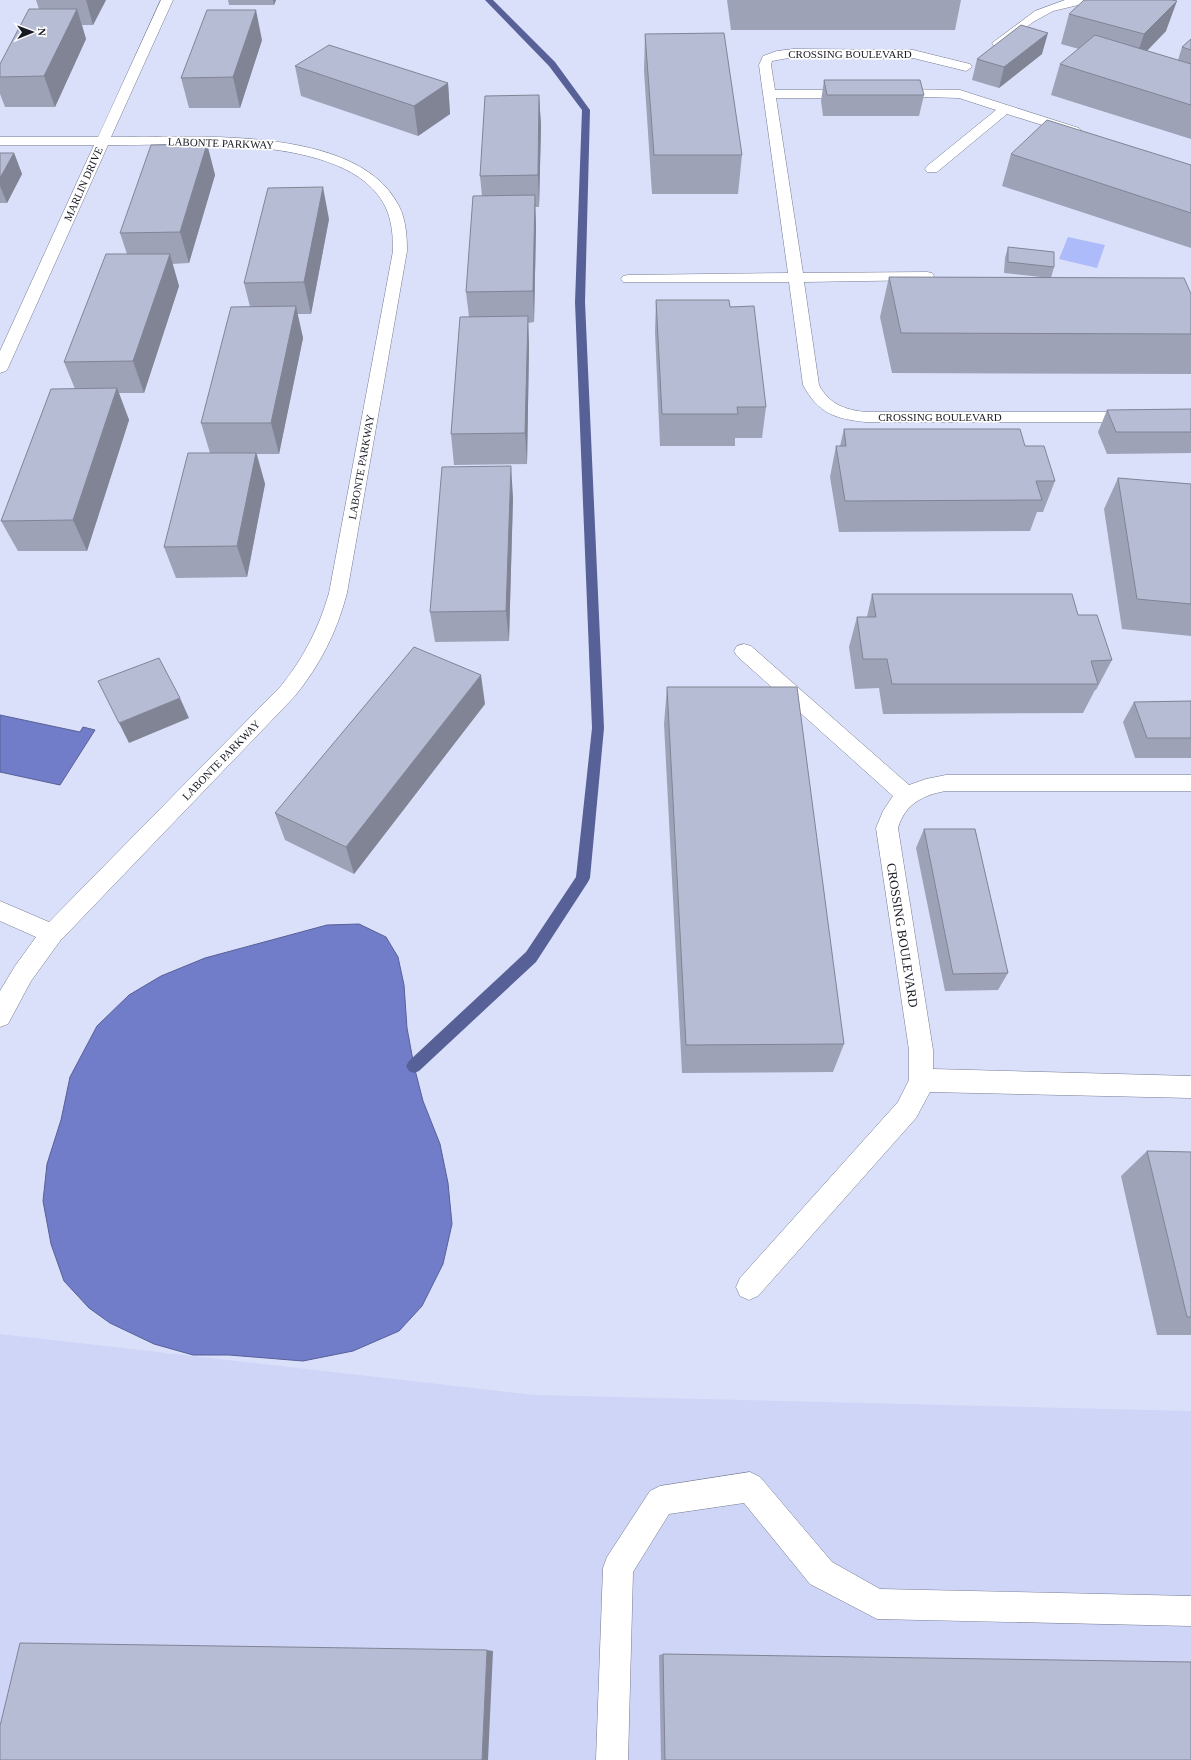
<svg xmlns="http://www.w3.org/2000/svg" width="1191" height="1760" font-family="'Times New Roman',serif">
<rect width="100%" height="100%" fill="#dae0fa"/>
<path fill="#ced5f6" d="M0,1334L534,1395L1191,1411V1760H0Z"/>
<path fill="#aebbfa" d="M1068,237L1105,245L1097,268L1059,259Z"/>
<path fill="#717dc8" stroke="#576097" d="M0,715L80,732L83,727L95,730L60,785L0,772Z
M359,924L386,937L398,957L404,985L407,1028L414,1066L423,1101L440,1144L448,1183L452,1224L443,1264L422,1306L399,1331L353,1351L303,1361L229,1355H193L154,1344L110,1323L89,1308L64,1281L51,1244L43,1201L47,1164L61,1120L70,1077L97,1026L129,995L161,976L205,958L327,925Z"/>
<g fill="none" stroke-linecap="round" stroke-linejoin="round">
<path fill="#576097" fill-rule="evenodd" d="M485,0H493L555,62L590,110L585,302L604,728L590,878L588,882L536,962L419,1071L414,1073L409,1071L406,1066L409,1061L526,952L576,877L592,728L575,302L582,110L549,66Z"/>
<g stroke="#767b92" stroke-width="1">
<path id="service" d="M750,1472L760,1477L832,1562L880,1589L1191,1596V1626L877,1619L810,1584L744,1503L669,1514L633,1572L628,1760H596L603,1568L607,1557L650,1491L660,1486Z"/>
</g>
<g stroke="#767b92" stroke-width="1">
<path id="minor" d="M161,0H173L111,137C190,138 357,123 399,206C406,220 407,236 407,251L347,593C337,632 320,665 295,696L60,941L31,981L8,1024L0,1027V991L15,966L36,937L0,921V901L49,922L281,686C304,657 319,628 329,593L393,251C393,236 392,220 385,206C347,131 179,146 108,145L8,368L6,371L0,373V351L94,145H0V137H98Z
M1065,0H1093L1091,2L1053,11L1033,22L1002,46H994L992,43L1035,11Z
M794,49L913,50L970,64L972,67L966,71L913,58L794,57L772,61L771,65L775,90H852L858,94L852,98H776L803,273L927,272L932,273L934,276L932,279L927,280L804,282L819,385C829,404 845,410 866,412H1191V422H866C835,419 818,413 803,385L789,282H623L621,279L623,276L628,275L788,273L759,65L763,56L777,51Z
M894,89L960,90L1079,128L1081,131L1074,135L1007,114L937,172H927L925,169L927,166L996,110L959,98L890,96L888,93L890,90Z
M744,644L751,646L909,785L926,779L946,775H1191V791H946C923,795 905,804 898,828L933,1050V1069L1191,1076V1098L930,1092L916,1118L758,1296L749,1300L740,1296L736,1287L740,1278L898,1102L909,1080V1050L876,828L883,811L893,796L737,656L734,651L737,646Z"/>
</g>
<use href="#service" fill="#fff" fill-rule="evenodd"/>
<use href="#minor" fill="#fff" fill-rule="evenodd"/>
</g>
<path fill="#9da2b7" d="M36,0H106L93,25H82L86,39L55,107H5L0,94V64L39,9Z
M228,0H276L274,5H229Z
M727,0H961L955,30H731Z
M1069,14L1166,31L1147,51L1178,60L1182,47L1191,39V139L1051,95L1060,64L1079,49L1061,44Z
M645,34L742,155L738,194H652L644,71Z
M262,40L240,108H189L181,78Z
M1042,54L999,88L972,80L977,59Z
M295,66L448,83L450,114L418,136L301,96Z
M824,80L924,95L919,116H823L821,101Z
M539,95L541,126L539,207H535L536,227L534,322L528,323L529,347L527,464L454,465L451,434L469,317L466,292L482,196L480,176Z
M207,144L215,175L189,263L172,264L179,286L144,393H119L129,420L87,551H18L1,521L75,389L64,362L127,254L120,233Z
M0,153H14L22,174L7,203H0Z
M1011,154L1191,165V248L1002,186Z
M329,219L311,314H297L303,338L279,454H257L265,484L247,577L176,578L164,547L210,453L201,423L250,307L244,283Z
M1008,247L1054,267L1051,278L1191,294V374L892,373L880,317L889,277L1050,278L1004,273L1005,258Z
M656,300L730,307L766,407L762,438H735V446H660L655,332Z
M1191,409V453L1107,454L1098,432L1107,410Z
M844,429L1025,446L1055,481L1043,512H1037L1030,531L839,532L830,477L836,446H840Z
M1118,478L1191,484V636L1122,629L1104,509Z
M513,497L509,641L435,642L430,612Z
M872,594L1078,615L1112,660L1096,690H1095L1083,713L883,714L879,688L855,689L849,647L857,617H867Z
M667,687L844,1044L833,1072L682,1073L664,724Z
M1191,701V758H1135L1123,722L1134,702Z
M485,704L354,874L285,840L275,813Z
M924,829L1008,973L998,990L945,991L916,848Z
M1147,1151L1191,1152V1335H1157L1121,1176Z
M663,1654L1191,1760H661L659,1655Z"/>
<path fill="#808495" d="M86,0H106L93,25Z
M273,0H276L274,5Z
M1177,1L1166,31L1134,64L1144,34Z
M77,9L86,39L55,107L44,76Z
M256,10L262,40L240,108L233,77Z
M1048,33L1042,54L999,88L1004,67Z
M448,83L450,114L418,136L414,106Z
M539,95L541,126L539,207L538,175Z
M207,144L215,175L189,263L180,232Z
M14,153L22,174L7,203L0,186V178Z
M323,187L329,219L311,314L304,282Z
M535,195L536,227L534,322L533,291Z
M170,254L179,286L144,393L133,361Z
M296,306L303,338L279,454L271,423Z
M528,316L529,347L527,464L525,433Z
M117,388L129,420L87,551L73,520Z
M256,453L265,484L247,577L237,546Z
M511,466L513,497L509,641L506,611Z
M481,675L485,704L354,874L346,847Z
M180,698L189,718L129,743L119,723Z
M487,1650L493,1651L488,1760H482Z"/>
<path fill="#b7bcd5" stroke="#808495" d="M1084,0H1172L1177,1L1144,34L1069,14Z
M29,9H77L44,76L0,77V64Z
M207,10H256L233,77L181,78Z
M1021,25L1048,33L1004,67L977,59Z
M724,33L742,155H654L645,34Z
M1095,35L1191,64V105L1060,64Z
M1191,39V50L1182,47Z
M329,45L448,83L414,106L295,66Z
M824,80H920L924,95H827Z
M539,95L538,175L480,176L485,96Z
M1047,120L1191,165V213L1011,154Z
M207,144L180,232L120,233L151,145Z
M0,153H14L0,178Z
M323,187L304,282L244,283L268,188Z
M535,195L533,291L466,292L473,196Z
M1008,247L1054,252V267L1008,262Z
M106,254H170L133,361L64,362Z
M889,277L1184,278L1191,294V334L901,333Z
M656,300H729L730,307L754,306L766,407H737L738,414H662Z
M296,306L271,423H201L231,307Z
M528,316L525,433L451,434L460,317Z
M117,388L73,520L1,521L51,389Z
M1191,409V432H1116L1107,410Z
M844,429H1020L1025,446H1044L1055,481H1036L1042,500L845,501L836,446H846Z
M188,453H256L237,546L164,547Z
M511,466L506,611L430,612L442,467Z
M1118,478L1191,484V604L1137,599Z
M872,594H1072L1078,615H1097L1112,660L1091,661L1098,684H892L887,659H863L857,617H876Z
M414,647L481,675L346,847L275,813Z
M159,658L180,698L119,723L98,681Z
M667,687H797L844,1044L686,1045Z
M1191,701V738H1147L1134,702Z
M924,829H975L1008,973L953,974Z
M1147,1151L1191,1152V1317H1187Z
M20,1643L487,1650L482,1760H0V1726Z
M663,1654L1191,1662V1760H665Z"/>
<g text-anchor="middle" stroke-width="3.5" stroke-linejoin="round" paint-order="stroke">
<g font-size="11" fill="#191b24" stroke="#fff">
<text x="850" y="58">CROSSING BOULEVARD</text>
<text transform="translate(221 143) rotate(2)" y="4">LABONTE PARKWAY</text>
<text transform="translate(83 184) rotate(-66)" y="4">MARLIN DRIVE</text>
<text x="940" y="421">CROSSING BOULEVARD</text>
<text transform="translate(361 467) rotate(-80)" y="4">LABONTE PARKWAY</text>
<text transform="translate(221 760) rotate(-46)" y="4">LABONTE PARKWAY</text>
</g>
<g font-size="13" fill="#191b24" stroke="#fff">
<text transform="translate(903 935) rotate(81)" y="5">CROSSING BOULEVARD</text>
</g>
</g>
<g transform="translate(32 32) rotate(89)" stroke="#ffffff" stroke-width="3" paint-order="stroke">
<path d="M0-3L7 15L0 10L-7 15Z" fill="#191b24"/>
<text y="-6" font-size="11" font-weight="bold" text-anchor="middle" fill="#191b24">N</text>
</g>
</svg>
